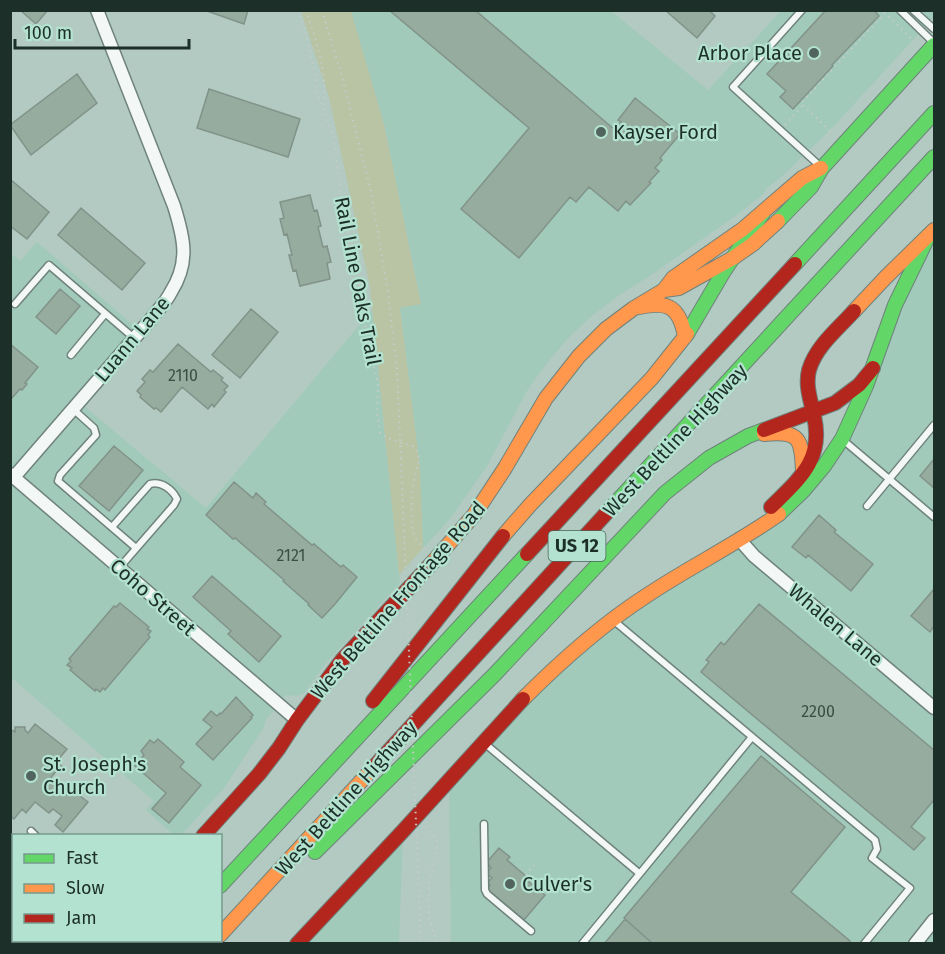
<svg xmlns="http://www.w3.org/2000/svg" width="945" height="954" font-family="'Fira Sans',sans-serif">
<rect width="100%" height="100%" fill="#b2cac1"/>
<path fill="#a1cabb" d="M934,10V17L832,128L781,177L767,188L762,195L734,217L651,275L621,294L594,314L571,335L550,359L528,389L487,466L449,520L423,548L420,468L400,307L421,303L384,124L349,11H611L708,90L781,11Z
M934,230V943H451L449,780L554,668L739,539L824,466Z
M37,242L140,331L79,402L206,508L372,310L400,583L328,661L304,693L297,696L286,695L265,721L264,727L224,788L181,835H174L146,810L154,801L11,677L10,253L20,261Z
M403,831L399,943L297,944Z"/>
<path fill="#b8c4a4" d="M301,11H351L384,124L421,304L400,308L420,468L423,548L399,575L370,287L329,97Z"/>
<path fill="#95ac9e" stroke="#82938a" stroke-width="1.5" d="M20,10H48L36,24Z
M204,10H248L244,24Z
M389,10H475L615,130L621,122L618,120L635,98L680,134L660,158L662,160L655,168L659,171L649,182L651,183L630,205L626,201L618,211L589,187L576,202L570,197L519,258L461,209L529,128Z
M665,10H709L715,16L697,38Z
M826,10H874L879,16L832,65L833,66L793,109L780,97L786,91L767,74Z
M77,74L97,103L31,155L10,125Z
M209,89L300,119L288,157L197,128Z
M10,179L49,212L27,239L10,226Z
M310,195L314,211L317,210L321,226L318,227L323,247L327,246L331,262L327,263L330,279L300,286L296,270L293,271L289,255H292L287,234L284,235L280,219L284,218L280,202Z
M81,208L145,263L122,290L58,235Z
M60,289L80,306L56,334L36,317Z
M251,309L278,332L240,378L212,355Z
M10,344L38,367L25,383L27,384L22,390L20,389L10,400Z
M178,344L211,372L213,370L223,378L221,380L228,386L224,390L226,392L214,407L212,404L208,409L182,387L161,412L156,408L154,409L140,397L141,395L137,391L145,382L142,379L150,370L153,372Z
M114,446L143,470L109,511L79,486Z
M934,459V488L920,476Z
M234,482L253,498L256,493L266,502L264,504L312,545L314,544L341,567L343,565L357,577L335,604L322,618L308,605L309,604L283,581L284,580L235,538L233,539L206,515Z
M819,515L836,530L834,532L873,564L851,591L808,555L806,558L792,547Z
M212,576L281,636L259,662L228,634L231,631L193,597Z
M934,589V626L930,632L911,616Z
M120,603L149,627L147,629L151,631L148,635L150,637L105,690L103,688L100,692L96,689L95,691L70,670L72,668L67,665L71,661L69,659L114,606L116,607Z
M759,604L934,750V800L911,827L925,838L914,850L701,672L709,662L706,660L721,642L724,645Z
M236,697L253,715L251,717L252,718L213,760L196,744L212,727L203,720L211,711L217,716L220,713L221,714Z
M35,724L67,749L56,762L63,767L60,771L58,769L48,781L66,795L71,789L88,802L63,832L55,825L62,816L53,809L49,813L35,802L26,813L22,809L14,819L10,816V729L15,732V727H25V730L28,733Z
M158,739L184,762L180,767L201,785L169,823L152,809L166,793L135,766L144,755L141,751L150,740L154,743Z
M761,756L845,827L791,892L850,941L848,944H653L624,918Z
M499,848L510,857L507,860L527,877L526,878L530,881L529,882L545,895L524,920L487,889L490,885L487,883L492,878L486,873L491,868L487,862Z
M625,919L653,944H604Z"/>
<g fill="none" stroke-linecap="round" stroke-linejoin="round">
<g stroke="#6f827c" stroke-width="9">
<path id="lane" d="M802,10L733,87L821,167
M900,10L934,43
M913,10L934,29
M15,304L49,265L134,338
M71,355L105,314
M73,409L94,428L96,435L60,475L58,481L136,548
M843,440L934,517
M867,506L934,425
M112,527L150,484C161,481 172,489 177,499L174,505L120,567
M613,620L875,840L877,849L872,858L910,888L864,944
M483,742L639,873
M484,824L485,890L487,894L531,931
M31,831L36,836
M10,927L14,929
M27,940L30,944
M56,944L58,940
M582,944L752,737"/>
</g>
<g stroke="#6f827c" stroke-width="15">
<path id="street" d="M10,474L297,720
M14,477L151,319C158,310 166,302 171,292C190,262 184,238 174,206L97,10
M739,539L754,556L934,708
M915,944L934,920"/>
</g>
<g stroke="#6f827c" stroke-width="16">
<path id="fast" d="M778,221L811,187L822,168L934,45
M795,264L934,113
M687,334L724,271L763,213
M611,508L934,157
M779,514L803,491L824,466L842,439L866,386L895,305L927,239
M315,852L495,674L665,493L709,458L748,436L764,430
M220,886L527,554
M103,944L105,940
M167,944L170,940"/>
</g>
<g stroke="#6f827c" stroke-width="16">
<path id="slow" d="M664,290L673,278L743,229L802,178L821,168
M634,308C665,301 679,303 685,337
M854,311L886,277L934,230
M764,434C800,430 802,439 803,472
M503,536L530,505L652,378L687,334
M432,563L474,515L505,468L546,398L579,356L606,329L634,308L664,290L679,288L733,258L753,244L778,221
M523,699C561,661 601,625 646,596C689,567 737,544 779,514
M220,935L374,767"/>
</g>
<g stroke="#6f827c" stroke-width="16">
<path id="jam" d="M764,430L835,403L859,385L873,368
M771,507C799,479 824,460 814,416C811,401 805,386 809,370C816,346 838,329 854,311
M527,554L795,264
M373,701L503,536
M374,767L611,508
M203,836L259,774L279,748L297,720L342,660L432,563
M297,944L403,831L523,699"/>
</g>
<path stroke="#c5ccca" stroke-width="2" stroke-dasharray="1.5 4.5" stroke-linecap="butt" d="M298,10L304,27L313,63L317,92L334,138L343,214L359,277L368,346L378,383L377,413L380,433C393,442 400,442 413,446C424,460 416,467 414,482C411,497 409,525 416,539C418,543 422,546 425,549
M306,10C316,41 328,74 324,106
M322,10L342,77L370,187L387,286L397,369L401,458
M931,10L934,13
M785,125L803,105
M830,131L801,103L885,13L914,41
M425,827L436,839L437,848L429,884V918L437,944
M526,875L534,865"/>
<use href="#lane" stroke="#f3f7f6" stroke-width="6"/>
<use href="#street" stroke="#f3f7f6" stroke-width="12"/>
<use href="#fast" stroke="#63d668" stroke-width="14"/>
<use href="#slow" stroke="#ff974d" stroke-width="14"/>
<use href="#jam" stroke="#b3261e" stroke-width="14"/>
<path stroke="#c5ccca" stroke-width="2" stroke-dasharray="1.5 4.5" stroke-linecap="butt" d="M401,458L421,944"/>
</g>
<g fill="#51655e" stroke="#b3e2d0" stroke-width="2">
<circle cx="814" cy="53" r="6"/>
<circle cx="601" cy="132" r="6"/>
<circle cx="31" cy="776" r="6"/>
<circle cx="510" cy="884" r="6"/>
</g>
<g text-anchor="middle" stroke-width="4.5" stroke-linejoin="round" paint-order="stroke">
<g font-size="16" fill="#3b4e46">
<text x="183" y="381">2110</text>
<text x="291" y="561">2121</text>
<text x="818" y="717">2200</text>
</g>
<rect fill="#b3e2d0" stroke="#4a655b" stroke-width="1.5" x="548.5" y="531" width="57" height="30" rx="4.5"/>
<g font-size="18" font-weight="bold" fill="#1d2f29">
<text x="577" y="552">US 12</text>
</g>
<g font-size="20" fill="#1d2f29" stroke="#b3e2d0" text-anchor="start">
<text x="802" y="60" text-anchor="end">Arbor Place</text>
<text x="613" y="139">Kayser Ford</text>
<text x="43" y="771">St. Joseph's<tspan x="43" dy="23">Church</tspan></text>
<text x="522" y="891">Culver's</text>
</g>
<g font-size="20" fill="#1d2f29" stroke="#b3e2d0">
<text transform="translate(358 281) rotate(79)" y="7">Rail Line Oaks Trail</text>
<text transform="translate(132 339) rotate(-50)" y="7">Luann Lane</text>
<text transform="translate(675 440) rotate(-47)" y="7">West Beltline Highway</text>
<text transform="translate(153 597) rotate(41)" y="7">Coho Street</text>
<text transform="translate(398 600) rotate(-49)" y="7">West Beltline Frontage Road</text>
<text transform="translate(836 625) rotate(40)" y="7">Whalen Lane</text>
<text transform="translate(346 798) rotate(-48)" y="7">West Beltline Highway</text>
</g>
</g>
<rect width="945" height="954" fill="none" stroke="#1d2f29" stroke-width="24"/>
<rect x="12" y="834" width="210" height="108" fill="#b3e2d0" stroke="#779a8d" stroke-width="1.5"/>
<rect x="24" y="854" width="30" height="9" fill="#63d668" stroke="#779a8d" stroke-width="1.5"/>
<text x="66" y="864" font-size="18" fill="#1d2f29">Fast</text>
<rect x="24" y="884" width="30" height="9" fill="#ff974d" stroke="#779a8d" stroke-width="1.5"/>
<text x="66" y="894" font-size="18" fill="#1d2f29">Slow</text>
<rect x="24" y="914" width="30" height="9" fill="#b3261e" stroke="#779a8d" stroke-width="1.5"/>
<text x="66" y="924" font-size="18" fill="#1d2f29">Jam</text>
<path d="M15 39v9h174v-9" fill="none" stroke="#1d2f29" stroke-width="3"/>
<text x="24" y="39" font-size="18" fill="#1d2f29" stroke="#b3e2d0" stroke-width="4.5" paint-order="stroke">100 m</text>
</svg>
